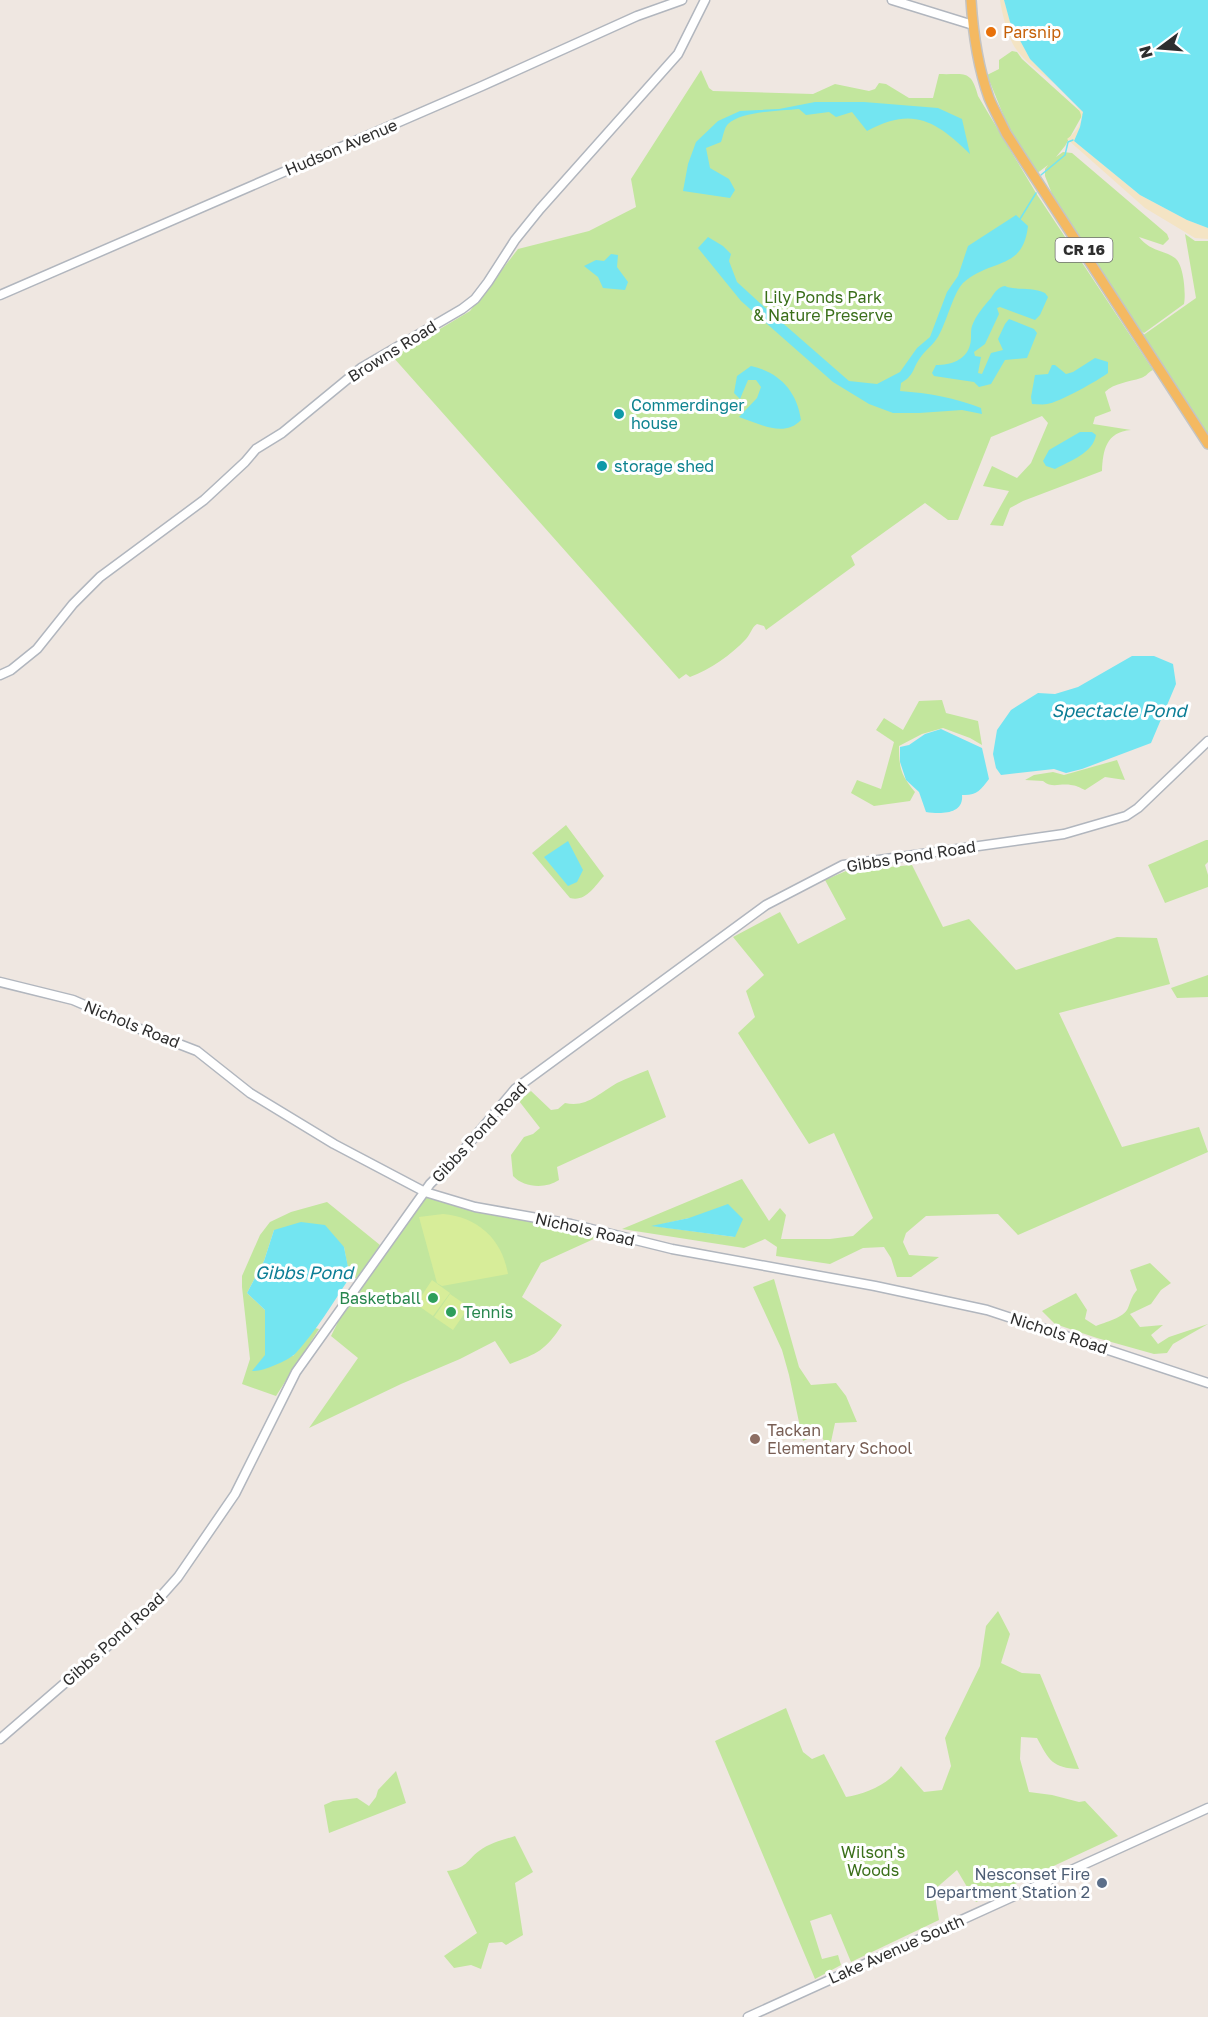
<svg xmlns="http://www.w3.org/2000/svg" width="1208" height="2017" font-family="'Golos Text',sans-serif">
<rect width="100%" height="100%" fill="#efe7e1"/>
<path fill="#c2e69d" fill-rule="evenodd" d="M1012,51L1017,52L1022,59L1083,114L1065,146L1056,157L1063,152L1072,153L1167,234L1169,239L1163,245L1139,237C1151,252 1162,249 1175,258C1184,265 1186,294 1184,304L1144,333L1140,330L1054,199L1045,176V169L1048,165L1036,174L1009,129L987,75L999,69V60Z
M701,70L709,88L713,91L813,94L835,84L869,91L875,89L879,83L886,84L909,98H933L939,74C965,75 971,69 978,96L1036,193L1153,370C1147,373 1147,376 1141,378C1129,382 1114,383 1105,392L1111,411L1095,417L1093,424L1131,430C1106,432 1103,450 1102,471L1023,501L1010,508L1003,526L990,525L1009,491L983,486L992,466L1017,478L1031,463L1048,423L1042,416L991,437L958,520H948L925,503L851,556L855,565L766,630L764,626L757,624C751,628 751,634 746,639C731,655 711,669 690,677L686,674L679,679L393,357L470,311L518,249L589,231L636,207L631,179Z
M1185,234L1195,241H1208V436L1142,336L1196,298Z
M942,700L946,713L978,721L982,745L970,738L943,728L922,734L899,746C899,769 901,775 915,792L910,801L874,806L851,793L857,780L881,789L894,742L876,730L884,718L903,730L919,701Z
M1117,760L1125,780L1105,777L1085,790C1081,788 1075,785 1071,785C1059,783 1053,789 1043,781L1025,780L1034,775L1053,772L1064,775Z
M566,825L604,876C594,887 586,902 570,898L532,853Z
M1206,840H1208V862L1205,865L1208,875V887L1165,903L1148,865Z
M912,865L943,927L969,919L1016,970L1117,937L1157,938L1170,984L1059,1013L1122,1147L1199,1127L1208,1152L1018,1235L998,1214L926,1216L906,1233L903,1242L909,1255L939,1257L911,1277H897L891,1258L884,1247L863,1248L830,1264L776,1256L777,1247L765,1239L744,1248L622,1229L742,1179L769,1221L780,1208L786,1215L781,1239H830L853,1236L873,1218L834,1133L809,1144L738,1033L755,1017L746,991L764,975L733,937L780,912L798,944L846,919L825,880L846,871ZM689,1218L735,1237L654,1226Z
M1208,975V997L1177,998L1171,988Z
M648,1070L666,1117L557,1167L559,1180C546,1189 524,1188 513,1176L511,1155L524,1137L533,1134L540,1128L519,1101L531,1091L551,1110L558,1109L565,1103C587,1108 599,1093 617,1083C627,1078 638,1074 648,1070Z
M425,1192L597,1231L596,1238L541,1263L522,1297L562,1325C545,1351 538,1353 510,1364L495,1341L460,1359L401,1384L309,1428L358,1358L331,1336L337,1324L333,1321Z
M327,1202L380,1245L357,1279L349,1274L344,1247L274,1230L264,1261L247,1293L265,1310V1355L293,1356L315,1328L319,1329L276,1396L242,1384L250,1359L242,1287V1276L260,1235L270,1222L291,1212Z
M1150,1263L1171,1283L1161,1290L1151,1304L1130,1314L1140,1327L1163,1325L1151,1335L1158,1344L1169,1337L1208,1324L1173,1344L1167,1353L1154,1354L1097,1338L1055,1324L1042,1311L1076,1293L1087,1310L1085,1319L1096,1326C1105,1322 1124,1318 1128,1308C1131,1301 1131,1297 1137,1290L1130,1270Z
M774,1279L799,1367L811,1385L836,1383L846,1396L857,1422L835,1423L829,1451L820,1433L803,1441L789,1375L782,1350L753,1287Z
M998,1611L1010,1634L1001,1663L1022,1673L1040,1674L1079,1769C1052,1768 1049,1760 1037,1738L1021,1737L1020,1759L1029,1792L1052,1795L1079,1802L1085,1801L1118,1836L976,1902L957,1870L934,1890L939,1920L851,1962L831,1914L810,1921L822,1959L838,1955L841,1965L815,1979L715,1741L786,1708L803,1752L812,1759L824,1754L846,1797C866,1794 890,1784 901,1766L924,1792L942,1790L951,1766L945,1738L980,1666L986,1626Z
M396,1771L406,1803L329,1833L324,1805L333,1801L357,1798L369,1806L376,1797L378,1790Z
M515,1836L533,1872L515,1883L523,1935L506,1945L502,1942L489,1943L481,1969L471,1965L454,1968L444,1956L477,1933L447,1871C467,1868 466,1861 479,1851C490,1843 503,1840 515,1836Z"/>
<path fill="#f4e4c4" d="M1000,0H1004L1010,22L1030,59L1083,112L1080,127L1074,141L1140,195L1187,220L1208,228V239L1195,238L1145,208L1067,139C1074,134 1085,122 1080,112C1069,88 1031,71 1016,49C1008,38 1002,13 1000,0Z"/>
<path fill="#d7ed99" d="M443,1214C478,1217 502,1239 508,1274L442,1286L437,1283L419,1217Z
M432,1280L450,1293L433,1316L416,1304Z
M450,1294L469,1307L453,1330L434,1317Z"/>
<path fill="#73e5f1" d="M1004,0H1208V228L1187,220L1140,195L1074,141L1080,127L1083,112L1030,59L1010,22Z
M815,102H864L938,108L962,119L970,154C936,121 913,106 867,131L852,112L836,117L829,112L806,115L799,109C780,111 742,111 728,124C724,128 723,137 721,142L706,148L710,168L729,179L735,190L730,198L683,191L688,164L696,142L718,121L740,111L779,109Z
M1016,215L1028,226C1023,271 991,258 963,283C954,292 947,320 940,333C936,343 926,349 920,358C912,369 915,375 901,383L900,391C928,393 956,398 981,408L982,414L962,410L919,413H893L869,404L833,382L741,301L698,248L708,237L723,246L731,254L729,261L737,282L761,304L849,381L877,384L900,372L917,348L930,337L947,292L958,276L968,246Z
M611,254L618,255L617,267L628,282L625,290L603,288L598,277L584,266L596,260L604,261Z
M1005,286C1015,291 1031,286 1045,293L1048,297L1040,315L1035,320L1000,307L997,308L999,314L985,344L974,352L975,356L981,357L978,373L982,374L991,353L1003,350L998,339L1005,324L1009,319L1034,329L1037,333L1027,358L1005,360L991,384L979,387L974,382L934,376L932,373L936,365C951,365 966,360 970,345C972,338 970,332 972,326C976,315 984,306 991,298C995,292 998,287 1005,286Z
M1095,358L1108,362V373C1099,380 1058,403 1047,404C1043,405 1037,404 1032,404L1031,397L1035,375L1048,374L1052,365H1055L1066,374L1073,372Z
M751,366C779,372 797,391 801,420C784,438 760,424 739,417L757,398L761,387L756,380H748L740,399L734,393L737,376Z
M1080,432H1092L1096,435C1093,453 1070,461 1055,469L1046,466L1043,461L1049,450Z
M1132,656H1154L1173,664L1176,684L1151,743L1082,769L1066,773L1054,769L1001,775L996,768L993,754L997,730L1011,710L1038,693L1055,694L1078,687Z
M941,729L982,748L989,779C981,790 976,796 962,795C964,815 940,814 926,812L919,792L906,780L900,762V747L909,745L925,734Z
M568,841L583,870L577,882L568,886L544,857Z
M728,1204L743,1219L735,1237L651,1226L689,1218Z
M301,1222L325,1225L344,1247L350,1277C333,1303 316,1331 295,1354C287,1361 262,1372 252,1371L265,1355V1310L247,1293L264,1261L274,1230Z"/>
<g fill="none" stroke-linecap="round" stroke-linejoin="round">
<path stroke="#73e5f1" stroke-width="1.5" d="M1041,175L1065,155L1068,142L1073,140
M1020,219L1036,193"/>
<g stroke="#b1b6be" stroke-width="11">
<path id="secondary" d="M892,0L973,25
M0,295L482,86L637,16L682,0
M0,675L11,670L37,649L73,604L100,577L204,500L245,462L256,449L282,433L361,368L462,309L475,299L488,282L515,240L540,209L678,54L705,0
M0,982L73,1000L140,1029L197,1051L250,1093L334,1144L425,1192L475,1207L571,1224L672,1249L875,1286L987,1310L1208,1383
M0,1739L146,1613L178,1577L235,1494L296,1372L430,1184L461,1153L515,1089L766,905L843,865L1064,834L1126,816L1138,808L1208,741
M748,2017L1208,1808"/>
</g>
<g stroke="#c4c4c4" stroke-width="12">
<path id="primary" d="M971,0C973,33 978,67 989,98C994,110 1001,122 1006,133L1208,444"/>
</g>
<use href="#secondary" stroke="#fff" stroke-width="8"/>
<use href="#primary" stroke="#f4b961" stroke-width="9"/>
</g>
<circle fill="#e8710a" stroke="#fff" stroke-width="2" cx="991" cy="32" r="6"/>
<g fill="#0f9aa8" stroke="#fff" stroke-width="2">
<circle cx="619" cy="414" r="6"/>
<circle cx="602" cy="466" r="6"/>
</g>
<g fill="#2e9e5b" stroke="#fff" stroke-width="2">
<circle cx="433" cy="1298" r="6"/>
<circle cx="451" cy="1312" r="6"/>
</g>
<circle fill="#8d6e63" stroke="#fff" stroke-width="2" cx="755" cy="1439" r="6"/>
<circle fill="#5c6f8a" stroke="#fff" stroke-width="2" cx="1102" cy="1883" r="6"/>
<g text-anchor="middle" stroke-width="6" stroke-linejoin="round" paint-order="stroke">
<rect fill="#fff" stroke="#6d6d6d" stroke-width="1.5" x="1055.5" y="238" width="57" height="24" rx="4.5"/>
<g font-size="15" font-weight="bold" fill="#2e2e2e">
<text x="1084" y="255">CR 16</text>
</g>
<g font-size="16" fill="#c56008" stroke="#fff" text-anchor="start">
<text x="1003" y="38">Parsnip</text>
</g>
<g font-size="16" fill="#2e2e2e" stroke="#fff">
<text transform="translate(341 147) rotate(-23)" y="6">Hudson Avenue</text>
<text transform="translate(392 351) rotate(-32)" y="6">Browns Road</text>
<text transform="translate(911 856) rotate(-9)" y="6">Gibbs Pond Road</text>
<text transform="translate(132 1024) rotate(22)" y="6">Nichols Road</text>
<text transform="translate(479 1132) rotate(-47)" y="6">Gibbs Pond Road</text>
<text transform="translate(585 1229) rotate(13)" y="6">Nichols Road</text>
<text transform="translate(1059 1333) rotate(18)" y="6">Nichols Road</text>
<text transform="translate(113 1639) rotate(-42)" y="6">Gibbs Pond Road</text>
<text transform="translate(896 1949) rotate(-24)" y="6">Lake Avenue South</text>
</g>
<g font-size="16" fill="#3a6f1a" stroke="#fff">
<text x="823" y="303">Lily Ponds Park<tspan x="823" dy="18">&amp; Nature Preserve</tspan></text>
<text x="873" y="1858">Wilson's<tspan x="873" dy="18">Woods</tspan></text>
</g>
<g font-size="16" fill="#0d838f" stroke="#fff" text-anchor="start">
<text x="631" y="411">Commerdinger<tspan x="631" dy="18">house</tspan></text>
<text x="614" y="472">storage shed</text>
</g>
<g font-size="16" fill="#27864d" stroke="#fff" text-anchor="end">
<text x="421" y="1304">Basketball</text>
<text x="463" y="1318" text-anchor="start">Tennis</text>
</g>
<g font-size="16" fill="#785e54" stroke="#fff" text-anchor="start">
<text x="767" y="1436">Tackan<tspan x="767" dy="18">Elementary School</tspan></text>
</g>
<g font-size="16" fill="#4e5e75" stroke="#fff" text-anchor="end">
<text x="1090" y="1880">Nesconset Fire<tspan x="1090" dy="18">Department Station 2</tspan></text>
</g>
<g font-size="18" font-style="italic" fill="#0c7e96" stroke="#fff">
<text x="1119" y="717">Spectacle Pond</text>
<text x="304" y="1279">Gibbs Pond</text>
</g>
</g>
<g transform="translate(1160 48) rotate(254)" stroke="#ffffff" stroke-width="4.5" paint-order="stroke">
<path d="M0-4.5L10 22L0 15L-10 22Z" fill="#2e2e2e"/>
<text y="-9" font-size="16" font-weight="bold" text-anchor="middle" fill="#2e2e2e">N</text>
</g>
</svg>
